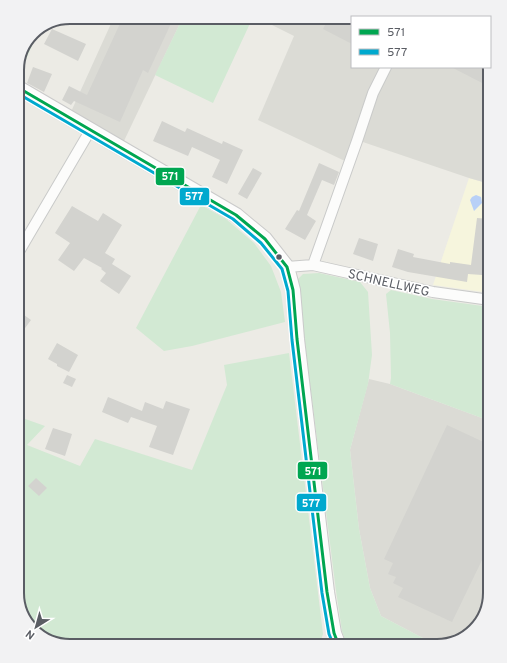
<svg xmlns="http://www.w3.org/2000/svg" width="507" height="663" font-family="Overpass,sans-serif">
<rect width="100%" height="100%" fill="#ecebe5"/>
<path fill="#f6f5dd" d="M469,178L490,184V293L433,285Z"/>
<path fill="#dbdbd5" d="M114,17H183L123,143L70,114Z
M256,17H352V67H489L490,184L469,178L354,139L345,161L258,120L294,36Z
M369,379L390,384L490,421V593L483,619L466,637L438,646L381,616L370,588L359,529L350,450Z"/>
<path fill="#d2e9d3" d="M183,17H253L213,103L155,75Z
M39,29L17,81V66L35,30Z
M201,205L226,219L254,243L271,266L281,292L285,322L192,346L164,351L136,328Z
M319,273L360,282L368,292L372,355L368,384L350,450L359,529L370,588L381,616L438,646H347L342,631L336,591L297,280L303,274Z
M391,290L432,299L490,307V421L390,384L391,378L390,333L386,294Z
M289,353L323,634L319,646H67L43,639L26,622L17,593V416L45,426L27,445L80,466L95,439L192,470L227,385L224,365Z"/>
<path fill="#b8d0f7" d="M476,195L481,197L482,203L474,211L470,200L472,197Z"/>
<path fill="#d3d3cf" d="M123,17H174L148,73L143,70L120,122L74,101L71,105L62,100L69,86L87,95Z
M329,17H352V44L323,29Z
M52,29L86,44L78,61L44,44Z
M33,67L52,74L44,92L27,83Z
M451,67H489L490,87Z
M162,121L185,132L187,128L222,144L223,141L243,150L227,184L212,177L220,160L192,147L188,156L153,141Z
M319,163L339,172L334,185L322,180L307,215L316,221L305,240L285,229L297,210L299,211Z
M253,168L262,173L247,199L238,194Z
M72,206L98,221L103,213L122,225L105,253L115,259L112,264L131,276L119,294L100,281L106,273L101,269L102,268L84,258L74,271L58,260L70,243L55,233Z
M477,218L490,219V258L484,257L482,275L468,274L467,282L408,272L392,267L398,249L414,254L413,257L450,264V262L471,265Z
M359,238L378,244L373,261L353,254Z
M17,310L31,320L17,339Z
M57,343L78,355L69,372L57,366V364L48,359Z
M67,375L76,379L72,387L63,383Z
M108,397L142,411L145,402L163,409L166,401L190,409L173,455L149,447L157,426L131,417L128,423L102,412Z
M447,425L490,445V562L483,558L452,622L398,597L403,588L393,583L396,577L388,574L393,563L384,559Z
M53,428L72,434L65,456L45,449Z
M36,478L47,488L39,496L28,486Z"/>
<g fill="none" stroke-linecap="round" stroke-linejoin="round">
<g stroke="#c9cac9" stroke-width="12">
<path id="minor" d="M17,255L91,129
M313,265L357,141L373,93L386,67
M287,267L313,265L433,292L490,300"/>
</g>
<g stroke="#cacaca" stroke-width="16">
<path id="secondary" d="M17,87L236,215L265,239L287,267L293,290L297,339L327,592L334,633L339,646"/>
</g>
<use href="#minor" stroke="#fcfcfb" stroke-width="10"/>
<use href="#secondary" stroke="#fcfcfb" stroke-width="14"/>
<g stroke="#fff" stroke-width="6">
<path id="bus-1" d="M17,87L236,215L265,239L287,267L293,290L297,339L327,592L334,633L339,646"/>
</g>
<g stroke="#fff" stroke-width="6">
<path id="bus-2" d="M17,93L233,219L261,243L282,269L288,291L292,340L322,593L329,634L334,646"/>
</g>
<use href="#bus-1" stroke="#00a651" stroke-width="3"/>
<use href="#bus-2" stroke="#00a9ce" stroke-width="3"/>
</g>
<circle fill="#5a5d64" stroke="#fff" stroke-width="1.5" cx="279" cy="257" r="3.5"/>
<g text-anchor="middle" stroke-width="3" stroke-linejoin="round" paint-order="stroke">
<g font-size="13" fill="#5a5d64" stroke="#fff">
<text transform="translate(389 282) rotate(13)" y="5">SCHNELLWEG</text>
</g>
</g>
<path d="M0 0H507V663H0ZM70 24H437A46 46 0 0 1 483 70V593A46 46 0 0 1 437 639H70A46 46 0 0 1 24 593V70A46 46 0 0 1 70 24Z" fill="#f2f2f3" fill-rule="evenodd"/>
<path fill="none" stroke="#5a5d64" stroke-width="2" d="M70 24H437A46 46 0 0 1 483 70V593A46 46 0 0 1 437 639H70A46 46 0 0 1 24 593V70A46 46 0 0 1 70 24Z"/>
<g stroke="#fff" stroke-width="1.5">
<rect x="155" y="167" width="30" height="19" rx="4" fill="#00a651"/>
<rect x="179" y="187" width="31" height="19" rx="4" fill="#00a9ce"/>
<rect x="297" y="461" width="31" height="19" rx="4" fill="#00a651"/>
<rect x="296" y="493" width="31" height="19" rx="4" fill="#00a9ce"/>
</g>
<g font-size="11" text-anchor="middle" font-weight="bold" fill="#fff">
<text x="170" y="180">571</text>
<text x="194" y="200">577</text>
<text x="313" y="475">571</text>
<text x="311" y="507">577</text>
</g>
<rect x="351" y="16" width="140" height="52" fill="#ffffff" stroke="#bdbec1"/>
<rect x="359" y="29" width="20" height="6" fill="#00a651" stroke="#bdbec1"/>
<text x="387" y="36" font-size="12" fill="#5a5d64">571</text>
<rect x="359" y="49" width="20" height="6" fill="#00a9ce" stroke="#bdbec1"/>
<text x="387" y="56" font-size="12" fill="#5a5d64">577</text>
<g transform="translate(36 627) rotate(217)" stroke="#ffffff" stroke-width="3" paint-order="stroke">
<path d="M0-3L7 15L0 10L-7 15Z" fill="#5a5d64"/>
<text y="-6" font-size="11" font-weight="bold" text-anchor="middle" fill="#5a5d64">N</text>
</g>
</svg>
